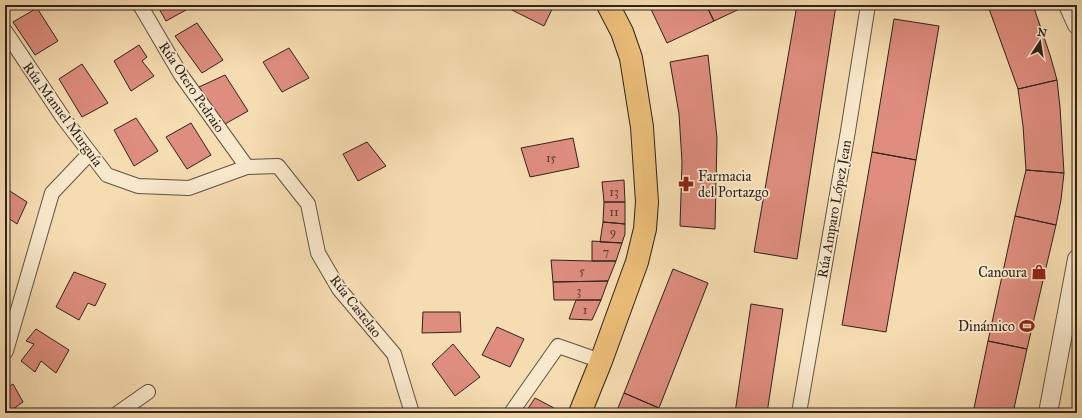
<svg xmlns="http://www.w3.org/2000/svg" width="1082" height="418" font-family="'IM FELL Great Primer',serif">
<rect width="100%" height="100%" fill="#f6ddb1"/>
<filter id="stains"><feTurbulence type="fractalNoise" baseFrequency=".005" numOctaves="4"/><feColorMatrix values="0 0 0 0 .2 0 0 0 0 .09 0 0 0 0 .02 0 0 0 .5 -.17"/></filter>
<radialGradient id="worn" r=".72"><stop offset=".6" stop-color="#630" stop-opacity="0"/><stop offset="1" stop-color="#630" stop-opacity=".3"/></radialGradient>
<path fill="#de8d7e" stroke="#2e231c" d="M157,5H183L186,10L166,21Z
M512,5H554L544,26L510,9Z
M649,5H706L714,21L667,43Z
M706,5H748L714,21Z
M797,5H836L797,259L754,252Z
M990,5H1033L1050,55L1057,80L1018,89L988,6Z
M37,8L58,41L35,55L13,22Z
M894,19L939,26L916,160L872,152Z
M197,23L223,60L202,73L175,36Z
M139,45L147,57L142,61L154,76L131,91L114,61Z
M289,48L309,78L282,92L263,62Z
M708,55L717,138L715,229L680,226L682,162L679,114L670,62Z
M82,64L108,103L82,117L59,79Z
M225,75L248,111L225,124L199,87Z
M1057,80L1060,107L1064,173L1026,170L1023,126L1018,89Z
M136,118L158,151L134,166L114,130Z
M191,123L211,155L187,169L166,137Z
M573,138L579,167L530,177L521,148Z
M367,142L386,166L358,181L343,154Z
M872,152L916,160L886,332L842,325Z
M1026,170L1064,173L1061,200L1056,225L1015,216Z
M624,180L625,202H604L602,182Z
M5,188L27,202L17,224L5,216Z
M604,202H625V224L603,222Z
M1015,216L1056,225L1027,349L988,341Z
M603,222L625,224V234L622,243L600,242Z
M592,241L622,243L616,261H592Z
M551,260L592,261H616L608,281L553,282Z
M673,269L708,283L659,408L624,393Z
M74,272L106,284L95,306L88,303L79,320L56,307Z
M608,281L601,300H554L553,282Z
M576,300H601L592,320L569,319Z
M751,304L783,309L767,413H735Z
M423,312H460L461,332L422,333Z
M497,327L524,339L510,367L482,355Z
M36,329L69,350L56,373L41,361L35,372L21,361L34,344L26,341Z
M988,341L1027,349L1013,413H973Z
M453,344L480,377L455,396L432,364Z
M13,384L23,402L7,413H5V389Z
M624,393L659,408L657,413H616Z
M535,398L554,408L551,413H525Z"/>
<g fill="none" stroke-linecap="round" stroke-linejoin="round">
<g stroke="#605241" stroke-width="16">
<path id="minor" d="M140,5L181,75L247,167
M5,31L64,119L107,175L138,186L189,188L247,167L278,166L308,204L318,253L339,289L394,354L412,413
M5,352L6,351L52,193L90,153
M118,413L148,392
M511,413L558,346L601,361
M799,413L848,131L868,5"/>
</g>
<g stroke="#605241" stroke-width="20">
<path id="tertiary" d="M1068,5L1077,25
M1048,413L1077,259"/>
</g>
<g stroke="#2e231c" stroke-width="24">
<path id="trunk" d="M580,413L601,361L637,262L645,229L647,202L642,127L631,58L622,32L608,5"/>
</g>
<use href="#minor" stroke="#f9e9cc" stroke-width="14"/>
<use href="#tertiary" stroke="#f9e9cc" stroke-width="18"/>
<use href="#trunk" stroke="#ebbe78" stroke-width="22"/>
</g>
<defs>
<g id="pharmacy-bare" transform="scale(1.2)"><path d="M-2-6h4v4h4v4h-4v4h-4v-4h-4v-4h4Z" fill="#8f2418" stroke="#f9e9cc" stroke-width="2.5" paint-order="stroke"/></g>
<g id="shop-bare" transform="scale(1.2)"><path d="M-5-2.5h2.3a2.7 3.5 0 0 1 5.4 0H5L5.5 6h-11ZM-1.5-2.5h3a1.5 2.3 0 0 0-3 0Z" fill="#8f2418" stroke="#f9e9cc" stroke-width="2.5" paint-order="stroke"/></g>
<g id="stadium-bare" transform="scale(1.2)"><path d="M0-5a6.5 5 0 1 0 0 10a6.5 5 0 1 0 0-10ZM-3.5-1.8h7v3.6h-7Z" fill="#8f2418" stroke="#f9e9cc" stroke-width="2.5" paint-order="stroke"/></g>
</defs>
<g fill-rule="evenodd">
<use href="#pharmacy-bare" x="686" y="184"/>
<use href="#shop-bare" x="1039" y="272"/>
<use href="#stadium-bare" x="1027" y="326"/>
</g>
<g text-anchor="middle" stroke-width="3.5" stroke-linejoin="round" paint-order="stroke">
<g font-size="12" fill="#5a3e34">
<text x="551" y="162">15</text>
<text x="614" y="196">13</text>
<text x="614" y="216">11</text>
<text x="613" y="236">9</text>
<text x="606" y="256">7</text>
<text x="582" y="275">5</text>
<text x="579" y="295">3</text>
<text x="585" y="314">1</text>
</g>
<g font-size="14" fill="#2e231c" stroke="#f9e9cc">
<text transform="translate(192 87) rotate(56)" y="5">Rúa Otero Pedraio</text>
<text transform="translate(63 114) rotate(54)" y="5">Rúa Manuel Murguía</text>
<text transform="translate(834 209) rotate(-80)" y="5">Rúa Amparo López Jean</text>
<text transform="translate(356 306) rotate(52)" y="5">Rúa Castelao</text>
</g>
<g font-size="14" fill="#2e231c" stroke="#f9e9cc" text-anchor="end">
<text x="698" y="181" text-anchor="start">Farmacia<tspan x="698" dy="16">del Portazgo</tspan></text>
<text x="1027" y="277">Canoura</text>
<text x="1015" y="331">Dinámico</text>
</g>
</g>
<rect width="1082" height="418" fill="none" stroke="#f6ddb1" stroke-width="20"/>
<rect x="6" y="6" width="1070" height="406" fill="none" stroke="#2e231c" stroke-width="2"/>
<rect x="10" y="10" width="1062" height="398" fill="none" stroke="#2e231c"/>
<g transform="translate(1040 42) rotate(12)" stroke="#f9e9cc" stroke-width="3" paint-order="stroke">
<path d="M0-3L7 15L0 10L-7 15Z" fill="#2e231c"/>
<text y="-6" font-size="11" font-weight="bold" text-anchor="middle" fill="#2e231c">N</text>
</g>
<rect width="100%" height="100%" filter="url(#stains)"/>
<rect width="100%" height="100%" fill="url(#worn)"/>
</svg>
